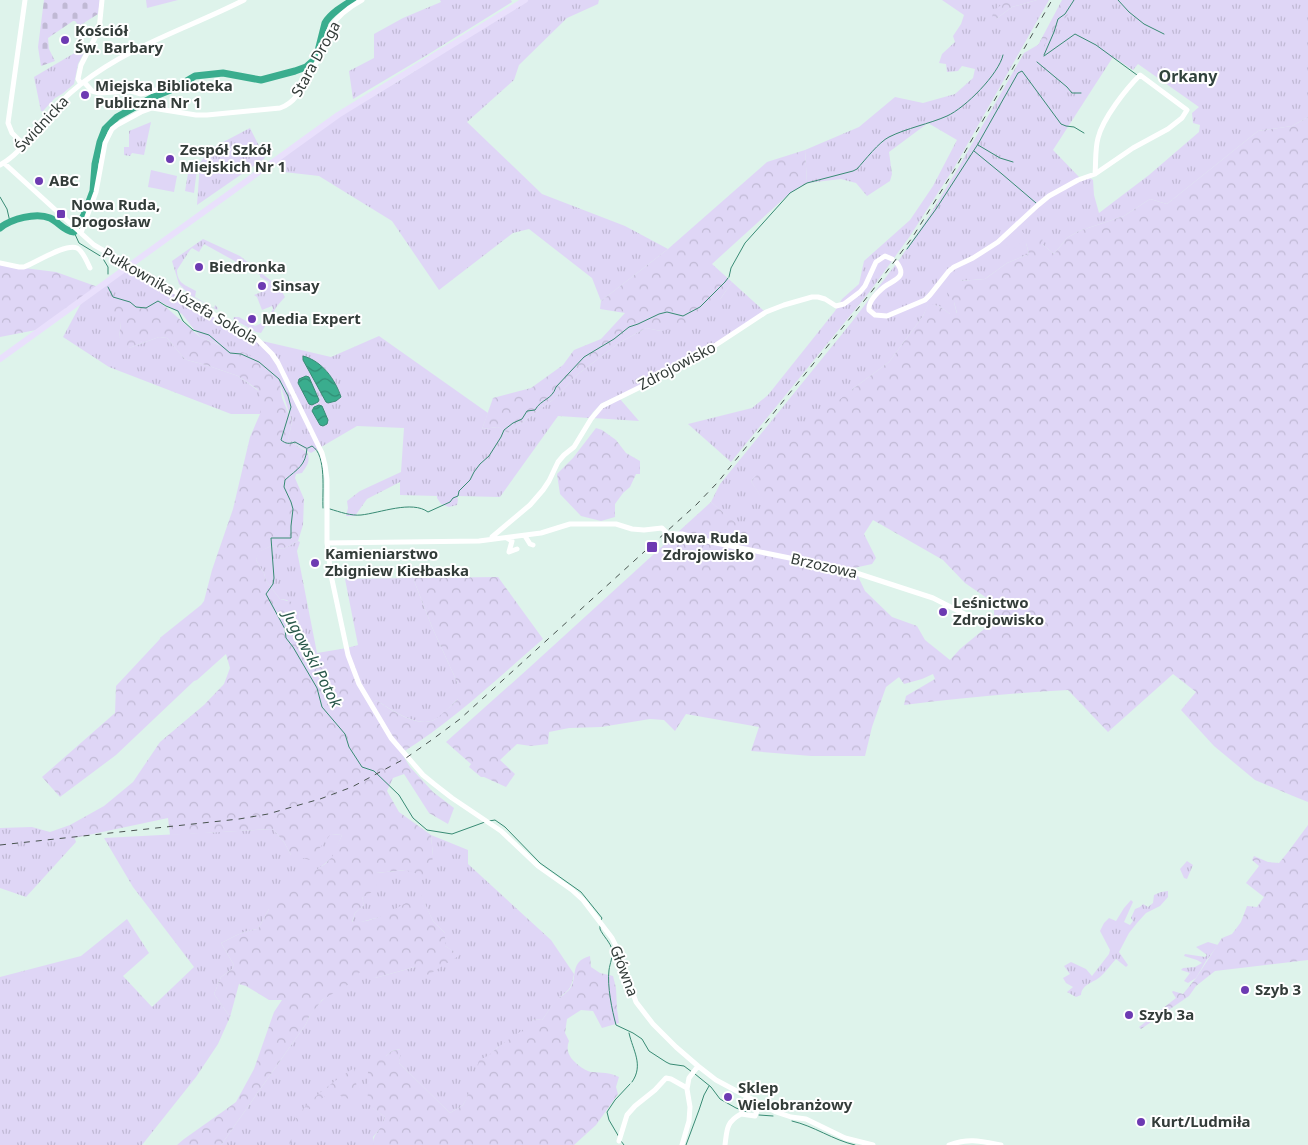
<svg xmlns="http://www.w3.org/2000/svg" width="1308" height="1145" font-family="'Noto Sans',sans-serif">
<defs>
<pattern id="grass-tufts" width="24" height="20" patternUnits="userSpaceOnUse" patternTransform="scale(1.25)"><rect width="24" height="20" fill="#dfd6f6"/><path d="M3 7l-1-3M5 7V3M7 7l1-3M15 17l-1-3M17 17v-4M19 17l1-3" fill="none" stroke="#c0b9d4"/></pattern>
<pattern id="forest-crowns" width="20" height="18" patternUnits="userSpaceOnUse" patternTransform="scale(1.25)"><rect width="20" height="18" fill="#dfd6f6"/><path d="M2 6a3 3 0 1 1 6 0M12 15a3 3 0 1 1 6 0" fill="none" stroke="#c0b9d4"/></pattern>
<pattern id="cemetery-stones" width="16" height="16" patternUnits="userSpaceOnUse" patternTransform="scale(1.25)"><rect width="16" height="16" fill="#dfd6f6"/><path d="M2 7V4a2 2 0 0 1 4 0v3zM10 15v-3a2 2 0 0 1 4 0v3z" fill="#c0b9d4"/></pattern>
<pattern id="water-waves" width="16" height="10" patternUnits="userSpaceOnUse" patternTransform="scale(1.25)"><rect width="16" height="10" fill="#3aad8e"/><path d="M0 5q4-4 8 0t8 0" fill="none" stroke="#318e75"/></pattern>
</defs>
<rect width="100%" height="100%" fill="#def3eb"/>
<path fill="url(#grass-tufts)" fill-rule="evenodd" d="M440,0H511L512,2L427,55L353,99L349,71L374,58V34L403,18L441,2Z
M526,0H599L598,4L567,18L519,65L514,80L467,122L542,194L625,226L668,249L601,301L592,278L529,229L513,233L439,290L392,221L319,176L284,172L273,161L338,115L399,81Z
M942,0H1008L996,19L1012,7L1037,0H1049L954,168L910,236L871,290L731,462L688,424L752,408L768,395L835,311L842,299L859,284L864,261L910,220L933,186L957,140L928,123L889,152L892,174L890,181L867,196L856,183L841,179L807,183L805,150L859,127L895,97L923,103L955,94L973,78L975,69L962,66L958,71L947,72L946,64L939,63L942,54L955,42L953,36L961,24L964,15Z
M1065,0H1308V117L1292,126L1258,131L1167,204L1150,199L1124,216L1079,231L1067,238L1054,254L1042,244L1026,243L1029,254L1007,263L985,279L959,281L954,302L957,314H950L939,306L928,305L923,316L889,362L854,388L751,481L768,507L743,530L711,502L720,484L851,323L899,260L929,216L957,170L1024,53L1041,43ZM1113,57L1133,70L1138,64L1199,107L1192,113L1193,123L1200,125L1199,132L1149,175L1099,213L1094,195L1093,180L1090,178L1082,180L1053,150Z
M88,45L78,64L74,84L62,94L55,98L43,111H41L34,77Z
M151,122L144,155L132,153L130,156L124,155V147H129V131Z
M250,128L265,158L197,205L200,163L210,149Z
M189,168L197,169L194,193L185,191Z
M203,239L240,256L279,287L285,297L277,306L261,333L256,332L233,319L234,317H239L255,326L266,321L273,309L272,306L262,310L257,297L254,295L264,291L269,282L260,277V275L204,244L199,252L192,248L190,250L177,270C177,284 186,285 196,291L195,297L214,308L215,305L218,308L217,310L190,295L179,284L172,261Z
M128,266L258,340L331,357L379,336L488,413L482,429L498,427L508,433L554,399L578,374L619,343L646,328L661,331L721,298L732,282L765,312L687,364L602,403L593,412L589,418L558,416L500,497L457,496L458,500L457,505L449,507L441,504L437,498V496L400,495V482L367,499L355,516H346L348,508L347,501L360,491L401,472L404,428L357,426L311,453L288,440L292,422L281,387L259,362L200,337L182,314L159,301L146,308L117,301L121,323L119,337L129,348L159,337L167,338L183,357L187,360L206,365L238,376L260,392V414H231L109,367L63,337L84,298Z
M620,399L639,421L593,418L600,410Z
M298,541L300,542L297,551L317,653L303,657L298,628L300,612L287,600L280,599L266,581L264,573L256,560L258,552L271,546L283,549Z
M413,578L432,627L458,684V699C451,705 442,716 434,720C417,728 390,709 376,700L371,705L359,684L347,648L358,645L345,579Z
M70,825L76,842L26,897L0,888V828L32,827L50,832Z
M273,829L284,842L291,855L331,834L342,835L333,857L269,909L258,929C245,930 233,937 221,943L234,965L232,969L221,977L214,994L230,1017L218,1044L196,1077L142,1145H0V977L81,956L127,919L149,953L123,976L152,1007L194,967L133,887L104,838Z
M431,835L468,850V864L551,940L574,974C570,993 569,988 557,1000C551,1006 547,1014 542,1020L534,1019L526,1029L497,1048L487,1058L463,1105L450,1113L399,1063L400,1049L392,1051L386,1056L373,1108L385,1117L383,1125L373,1137L374,1145H221L306,1024C315,1000 340,987 360,971L375,978L415,967H420L459,955L445,946V933L433,921L421,896L384,916L361,922L352,923L355,913L364,905L362,899L376,873L406,870L433,856Z
M1187,861L1193,865L1187,879L1184,878L1180,869Z
M1168,891V897L1160,906L1146,913L1137,923L1129,933L1119,952L1128,965L1126,967L1116,959C1111,964 1106,972 1100,977C1093,983 1082,984 1081,995L1076,997L1067,992L1073,987L1066,983L1063,978L1070,974L1064,966L1071,962L1086,969L1092,976L1109,954L1110,950L1100,931L1104,923L1109,918L1116,921L1124,908L1131,900L1133,902L1124,922L1130,925L1133,921L1131,918L1135,909L1140,907L1143,904L1148,907L1153,903L1154,895L1161,892Z
M1208,942L1218,945L1206,961L1196,978L1188,983L1184,981L1190,973L1181,970L1183,968L1195,967L1202,963L1197,960L1184,956L1185,954L1205,957L1207,955L1196,947Z"/>
<path fill="url(#forest-crowns)" fill-rule="evenodd" d="M1008,0H1037L1012,7L996,19L992,18L993,11Z
M1062,0H1078L1067,16L1052,31L1040,53L1036,54V49Z
M1308,117V802L1293,796L1255,780L1214,746L1181,710L1196,692L1173,674L1108,732L1068,690C1013,693 959,698 904,705L906,696L935,679L933,674L922,679L904,684L899,677L886,687L872,727L865,756H811L751,751L759,727L686,714L675,731L664,720L650,719L601,727L569,728L549,732L548,744L531,746L517,744L500,760L515,774L506,787L484,777H481L469,767L471,764L446,742L530,667L711,502L743,529L767,507L751,481L801,430L854,388L889,362L923,316L928,304L939,306L950,314L957,313L954,302L947,292L959,281L985,279L1007,263L1029,254L1026,243L1034,235H1043L1042,244L1054,254L1067,238L1079,231L1124,216L1150,199L1167,204L1258,131L1292,126ZM873,520L943,560L965,583L994,603V621L960,649L950,660L925,640L917,626L892,617L865,591L854,568L872,564L876,558L864,534Z
M805,150L807,183L790,193L712,264L732,282L721,298L688,326L661,331L646,328L619,343L578,374L554,399L508,433L498,427L482,429L493,398L531,388L563,365L574,350L601,339L625,313L600,309L601,301L668,249L767,162Z
M0,265L56,272L98,287L41,329L0,337Z
M118,300L134,305L143,306L150,301L159,302L167,308L200,337L218,345L245,353L262,362L279,378L282,398L292,422L288,440L307,452C311,461 307,466 302,473L296,474L295,478L304,499L303,525L298,541L283,549L271,546L259,552L256,560L264,573L266,581L280,599L292,602L300,612L298,628L303,657L317,653L347,648L355,674L372,704L376,700C390,709 416,728 434,720C440,716 452,705 458,699V684L432,627L413,578L498,577L543,639C498,678 454,720 403,752L397,746L410,767L433,792L454,808L448,824L429,813L404,774L393,778L387,791L399,812L431,835L433,856L429,878L406,870L376,873L377,889L362,898L364,905L355,913L352,922C379,923 397,906 421,895L433,921L445,933V946L460,955L428,975L420,967H415L375,978L366,977L360,972L351,983L322,1000L309,1017L306,1024L221,1145H177L184,1139L225,1110L236,1102L254,1069L274,1012L282,1000H269L246,986L239,984L230,1017L214,994L221,977L232,969L234,965L221,943C233,937 245,930 258,929L269,909L267,903L325,864L332,857L342,835L331,834L310,860L291,855L284,842L273,829L170,835L168,818L74,838L70,825L104,806L133,782L160,742L204,705L224,684L230,668L226,654L197,680L194,681L116,755L60,797L42,777L115,713L116,686L159,640L161,637L201,605L204,601L212,570L233,509L250,437L260,414V393L257,389L238,376L206,365L187,360L183,357L167,338L159,337L129,348H125L119,337L121,323L113,313L114,302Z
M596,428L602,430L616,440L626,453L640,461V474H636L630,487L623,493L615,504V517L601,521L581,516L560,494L557,474L573,458Z
M1308,825V960L1215,971L1196,986L1189,996L1141,1029L1139,1027L1176,998L1172,992L1173,991L1183,994L1196,978L1222,938L1232,934L1241,922L1247,906L1257,907L1264,897L1246,883L1259,866L1252,860L1254,856L1268,862L1279,863L1288,852Z
M590,956L591,967L600,973L613,976L616,988L617,1009L619,1023L602,1028L593,1011L581,1010L567,1019L565,1033L569,1041C567,1046 567,1051 570,1056C573,1062 586,1072 592,1072C602,1073 609,1072 619,1077L616,1087L618,1094L596,1125L574,1145H373C373,1132 382,1131 385,1117C380,1113 372,1109 369,1103C366,1092 368,1072 369,1061L386,1056L392,1051L401,1049L399,1063L450,1113L463,1105L471,1088L479,1060C487,1057 490,1054 496,1049C510,1037 521,1034 534,1019L542,1020C547,1014 551,1006 556,1000C560,997 565,994 569,990C579,978 568,962 590,956Z
M354,1068L359,1103L338,1095H326L306,1112L292,1139L290,1145H282C287,1136 291,1125 297,1117C311,1097 333,1082 354,1068Z"/>
<path fill="url(#cemetery-stones)" d="M44,0H100L98,14L79,26L75,21H73L48,38L49,49L55,61L41,66L38,47Z"/>
<path fill="#dfd6f6" d="M146,0H178L147,8Z
M151,170L177,176L174,192L148,187Z
M1020,229L1027,237L1011,251L1005,243Z"/>
<path fill="url(#water-waves)" stroke="#388b74" d="M303,356C322,361 335,379 341,397L336,401L328,403L326,402L303,360Z
M306,376L309,377L319,400L318,402L312,405L309,404L298,383L299,379Z
M319,405L322,406L328,420L327,424L323,426L320,425L312,411L314,407Z"/>
<g fill="none" stroke-linecap="round" stroke-linejoin="round">
<path stroke="#388b74" stroke-width="1" d="M1118,0L1129,12L1144,24L1164,34
M1044,55L1054,32L1058,19L1065,14L1074,0
M1044,56L1075,34L1096,45L1137,75
M1037,62L1067,87L1072,93H1081
M978,145L1000,158L1013,162
M974,151L1002,174L1036,203
M0,197L7,209L10,222
M74,232L79,243L102,257L108,267V274
M907,249L936,209L978,144L1018,73L1022,71L1061,124L1066,126L1074,127L1084,133
M729,277L731,268L745,243L790,193L807,183L853,171L857,169C865,160 879,142 889,137C907,128 929,124 947,116C965,108 999,74 1003,55
M108,287L113,297L130,302L136,307L146,308L158,301L166,306L178,311L183,321L193,330L209,335L230,353L241,354L259,362L279,379L288,396L291,407L281,440C286,444 289,444 295,442L306,448
M307,448C306,466 297,469 285,480L284,487L291,502L293,509L291,526V538H271L274,578L273,584L266,594L285,629L286,638L293,647L317,688L322,707L345,734L349,747L362,767L374,771L399,795L413,818L427,830L452,834L485,822
M308,448L312,446C327,455 322,492 323,508
M330,509C340,512 351,516 361,515C380,513 412,500 428,512L450,502L453,498L458,496L459,491L470,480L474,472L480,464L489,456L501,437L504,430L513,423L522,419L527,411L535,410C541,399 552,400 556,387L584,357L614,339L629,327L638,324L659,314L667,312L683,316L700,307L725,282L728,278
M489,821L495,820L505,827L540,863L581,892L602,918L601,920
M600,926V929C603,936 611,943 612,950C613,957 610,963 609,970C607,986 612,1010 616,1025L633,1033L642,1039L649,1051L666,1062L670,1064L684,1066L692,1072
M629,1033C633,1051 644,1065 632,1082
M695,1074L711,1087L720,1099L736,1108L747,1112
M759,1115L773,1116
M792,1121C814,1126 833,1140 855,1145
M619,1137L609,1120L607,1112L615,1100L630,1084
M621,1141L624,1145
M686,1145L699,1110L704,1095L709,1086"/>
<path stroke="#3aad8e" stroke-width="7" d="M0,228C11,219 36,212 50,218C59,222 63,231 74,232L84,215L93,191L95,164L100,142L105,129L117,117L153,97L173,89L195,76L223,73L261,80L295,71L306,67L315,59L318,51L325,23C331,13 343,6 353,0"/>
<path stroke="#fff" stroke-width="5" d="M84,82L92,91L99,93L131,91L141,94L156,90
M81,84L78,79L81,65L99,30L102,0
M24,145L12,133L8,123L25,0
M4,163L94,245L258,340L272,354L278,363L322,453L325,465L327,479V543L331,575L348,655L359,684L391,738L423,775L434,784L452,798L501,831L538,866L572,890L583,900L612,938L617,948L636,1002L653,1024L676,1047L698,1066L716,1080L776,1112L791,1117L806,1119L845,1138L873,1145
M0,165C18,155 30,137 43,122C54,108 67,95 81,84C131,45 189,28 244,0
M81,233L96,192L105,143L112,129L117,125L141,112L152,108L196,115H207L280,108C297,102 302,87 309,73C312,68 317,63 320,57C324,48 325,37 330,28C338,15 349,7 362,0
M0,263L19,267H24C35,263 66,243 77,248C83,251 87,262 90,268
M897,263C908,278 893,280 884,287C878,292 868,302 869,310L875,315L887,316L925,300L930,295L949,271L954,267L973,258L998,242L1038,205L1049,196L1078,180L1095,174L1133,148L1168,129L1182,118L1187,110L1140,75C1126,89 1103,118 1098,138C1095,149 1096,162 1095,174
M525,536L530,544L533,545
M507,538L512,541L509,552L517,549
M492,539V537L530,505L543,490L549,481L558,462L564,455L574,447L591,419L602,406L687,364L766,312L784,305L812,297H818L825,299L836,306L844,304L860,292L865,286L876,262L885,256L892,259
M327,543L479,541L541,533L570,524H616L632,529L644,530L662,528L668,534H682L711,542L844,569L933,598L982,623
M619,1141L627,1115L635,1106L655,1090L666,1078L671,1079L687,1088
M682,1145L689,1121L690,1107L687,1089L689,1078L698,1066
M725,1145C727,1130 726,1122 741,1114L755,1116L760,1103
M949,1145C969,1138 980,1141 1001,1145"/>
<path stroke="#e9e0fc" stroke-width="6" d="M0,359L338,115L525,0"/>
<path stroke="#48534f" stroke-width="1" stroke-dasharray="6 6" stroke-linecap="butt" d="M0,845L239,819L268,814L299,805L320,799L352,787L406,758L433,739L460,719L666,532L696,505L718,482L872,291L912,238L955,169L1052,0"/>
</g>
<g fill="#6d3ab2" stroke="#fff" stroke-width="2">
<circle cx="65" cy="40" r="5"/>
<circle cx="85" cy="95" r="5"/>
<circle cx="170" cy="159" r="5"/>
<circle cx="39" cy="181" r="5"/>
<rect x="56" y="209" width="10" height="10" rx="2.5"/>
<circle cx="199" cy="267" r="5"/>
<circle cx="262" cy="286" r="5"/>
<circle cx="252" cy="319" r="5"/>
<rect x="646" y="541" width="12" height="12" rx="2.5"/>
<circle cx="315" cy="563" r="5"/>
<circle cx="943" cy="612" r="5"/>
<circle cx="1245" cy="990" r="5"/>
<circle cx="1129" cy="1015" r="5"/>
<circle cx="728" cy="1097" r="5"/>
<circle cx="1141" cy="1122" r="5"/>
</g>
<g text-anchor="middle" stroke-width="4" stroke-linejoin="round" paint-order="stroke">
<g font-size="15" font-weight="bold" fill="#333c39" stroke="#fff" text-anchor="start">
<text x="75" y="36">Kościół<tspan x="75" dy="17">Św. Barbary</tspan></text>
<text x="95" y="91">Miejska Biblioteka<tspan x="95" dy="17">Publiczna Nr 1</tspan></text>
<text x="180" y="155">Zespół Szkół<tspan x="180" dy="17">Miejskich Nr 1</tspan></text>
<text x="49" y="186">ABC</text>
<text x="71" y="210">Nowa Ruda,<tspan x="71" dy="17">Drogosław</tspan></text>
<text x="209" y="272">Biedronka</text>
<text x="272" y="291">Sinsay</text>
<text x="262" y="324">Media Expert</text>
<text x="663" y="543">Nowa Ruda<tspan x="663" dy="17">Zdrojowisko</tspan></text>
<text x="325" y="559">Kamieniarstwo<tspan x="325" dy="17">Zbigniew Kiełbaska</tspan></text>
<text x="953" y="608">Leśnictwo<tspan x="953" dy="17">Zdrojowisko</tspan></text>
<text x="1255" y="995">Szyb 3</text>
<text x="1139" y="1020">Szyb 3a</text>
<text x="738" y="1093">Sklep<tspan x="738" dy="17">Wielobranżowy</tspan></text>
<text x="1151" y="1127">Kurt/Ludmiła</text>
</g>
<g font-size="15" fill="#333c39" stroke="#fff">
<text transform="translate(316 59) rotate(-61)" y="5">Stara Droga</text>
<text transform="translate(42 124) rotate(-47)" y="5">Świdnicka</text>
<text transform="translate(180 296) rotate(30)" y="5">Pułkownika Józefa Sokola</text>
<text transform="translate(677 366) rotate(-28)" y="5">Zdrojowisko</text>
<text transform="translate(824 566) rotate(13)" y="5">Brzozowa</text>
<text transform="translate(624 971) rotate(69)" y="5">Główna</text>
</g>
<g font-size="16" font-weight="bold" fill="#30423c" stroke="#fff">
<text x="1188" y="82">Orkany</text>
</g>
<g font-size="16" font-style="italic" fill="#29584a" stroke="#fff">
<text transform="translate(313 659) rotate(62)" y="6">Jugowski Potok</text>
</g>
</g>
</svg>
